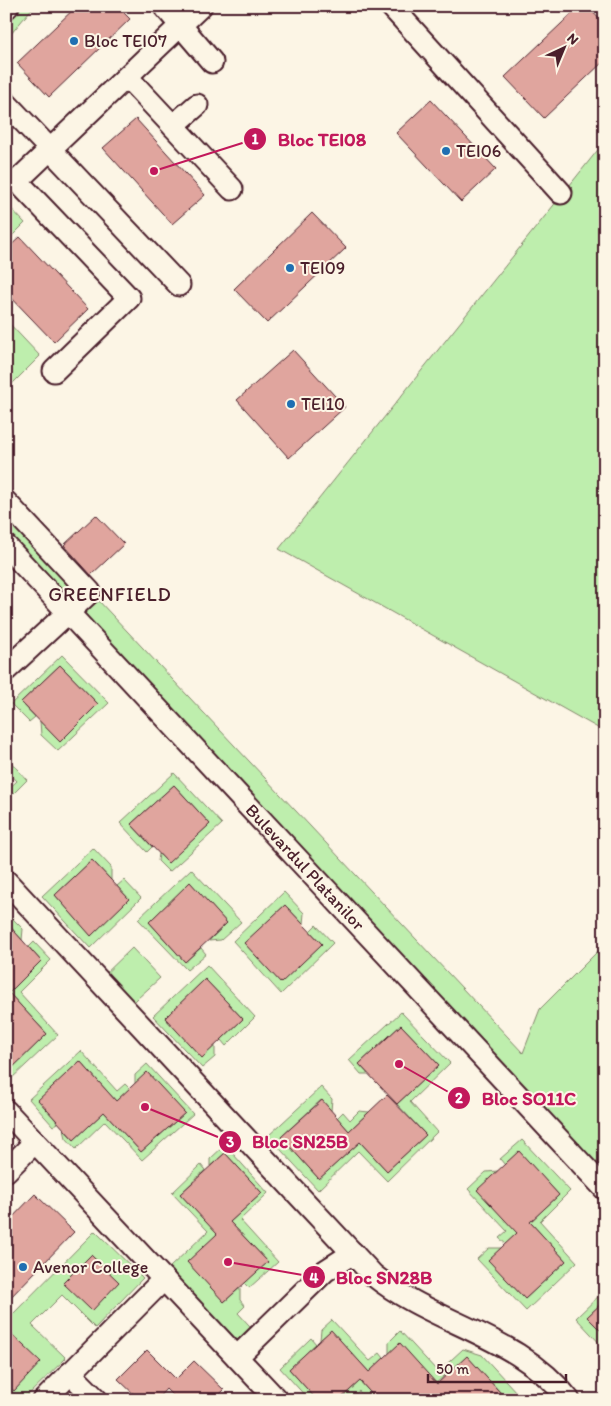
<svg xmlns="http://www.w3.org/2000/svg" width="611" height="1406" font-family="Itim,sans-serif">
<rect width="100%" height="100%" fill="#fcf5e5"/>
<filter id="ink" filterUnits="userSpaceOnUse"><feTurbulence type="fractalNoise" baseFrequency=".02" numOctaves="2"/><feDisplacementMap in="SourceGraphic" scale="10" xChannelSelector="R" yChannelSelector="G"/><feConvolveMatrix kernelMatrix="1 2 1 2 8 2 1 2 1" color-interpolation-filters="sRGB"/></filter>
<g filter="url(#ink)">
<path fill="#beeead" stroke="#84866c" d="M8,6H34L6,40V8Z
M605,141V732L279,549Z
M6,203L25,223L6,242Z
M6,320L40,356L6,390Z
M6,502L523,1053L540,1009L605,944V1189L6,546Z
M62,655L109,703L58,751L41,735L40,721L60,741L98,704L60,665L21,702L35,717L29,722L11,704Z
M9,760L27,780L6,801V791L17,781L6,769Z
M174,773L222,824L169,872L158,861L159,854L168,862L210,824L174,785L131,824L152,847L147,852L120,823Z
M93,848L111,867V880L92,860L55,895L91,935L129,899L117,886L124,880L141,898L90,948L42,896Z
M191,869L241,922L221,940L209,941L227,923L190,883L149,922L185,962L201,948L206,954L187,970L138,919Z
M284,892L304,913L303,924L285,905L245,943L281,982L322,944L310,931L316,925L333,943L281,994L233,941Z
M6,912L23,929L22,940L6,922Z
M34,942L51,960L19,992L58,1035L11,1079L6,1075V1067L10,1070L47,1034L9,993L41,961L29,947Z
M132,948L160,978L126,1009L99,980Z
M207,965L255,1017L226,1046L221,1040L243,1019L205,979L165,1018L202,1057L215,1045V1057L202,1068L153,1016Z
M401,1012L450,1063L410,1102L437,1132L387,1181L358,1151L318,1190L268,1136L321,1087L332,1099L331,1111L321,1100L281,1137L319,1179L360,1142L387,1171L426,1135L397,1104L439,1065L401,1025L359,1064L368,1074H361L349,1060Z
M81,1051L117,1091L125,1084L130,1089L116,1101L80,1061L39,1100L58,1123L53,1126L29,1099Z
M147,1064L193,1114L142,1160L105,1121L76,1149L66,1138L64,1130L74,1140L104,1112L141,1152L185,1113L135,1084V1075Z
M359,1111L369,1112L349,1131L337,1118L343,1112L350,1120Z
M522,1140L570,1191L540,1221L577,1262L526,1311L477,1259L489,1248H501L489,1260L525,1299L566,1261L530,1222L559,1195L519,1152L505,1165L500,1159Z
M225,1145L268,1193L240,1220L278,1262L249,1288L244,1283L268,1262L230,1222L262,1193L225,1153L210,1166V1159Z
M201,1165L205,1170L180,1194L218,1234L224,1302L240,1288V1300L245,1306L238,1313L259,1336L245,1349L169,1268L208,1231L172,1193Z
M498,1171L517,1233L506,1244L499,1238L507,1231L468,1189L486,1172Z
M95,1231L143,1278L95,1328L62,1295L32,1325L66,1358L23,1400H12L6,1394V1321Z
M605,1290V1300L587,1317L605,1335V1349L576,1318Z
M332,1320L370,1361L380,1353L384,1358L369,1372L331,1331L320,1340L321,1330Z
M400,1331L438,1372L463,1349L482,1355L517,1393L509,1400H497L503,1395L467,1357L436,1383L389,1354V1342Z
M311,1338L316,1344L289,1369L317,1400H309L280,1368Z
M360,1381L377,1400H367L359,1391L349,1400H339Z"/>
<path fill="#e0a59e" stroke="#4a1f2b" d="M77,6H117L130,19L49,97L17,63Z
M580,6H587L605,25V60L544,118L505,77Z
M431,100L496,169L461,202L396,133Z
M136,119L205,195L172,224L103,148Z
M312,213L346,248L267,323L234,289Z
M20,237L88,309L54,342L6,292V250Z
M293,350L345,407L289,458L237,400Z
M96,515L124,544L91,575L64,545Z
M60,665L98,704L60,742L21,702Z
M174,785L210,824L168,863L131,824Z
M92,860L129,899L91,936L55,895Z
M190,882L227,923L185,962L149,922Z
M285,905L322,944L281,983L244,943Z
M6,922L41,961L9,993L47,1034L6,1074Z
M205,979L243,1019L202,1058L165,1018Z
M401,1025L439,1065L397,1104L359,1064Z
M80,1061L116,1101L147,1072L185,1113L141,1152L104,1112L74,1140L38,1100Z
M387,1095L426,1135L387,1171L360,1142L319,1179L281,1137L322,1100L349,1131Z
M519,1151L559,1195L530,1222L566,1261L525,1299L488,1260L517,1233L477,1190Z
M225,1153L262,1193L230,1222L268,1262L224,1302L187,1262L217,1234L180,1194Z
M35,1194L74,1232L6,1302V1224Z
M91,1255L119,1282L92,1311L63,1283Z
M605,1300V1335L587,1317Z
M6,1329L41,1362L14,1391L6,1384Z
M331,1330L369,1372L400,1343L437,1384L467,1356L507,1400H419L426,1394L419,1400H377L360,1381L339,1400H317L289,1369Z
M147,1350L176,1379L194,1361L224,1390L214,1400H177L166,1389L156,1400H140L118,1379Z"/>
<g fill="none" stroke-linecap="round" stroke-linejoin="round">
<g stroke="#4a1f2b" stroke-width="25">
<g id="minor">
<path d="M164,6L212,62"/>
<path d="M391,6L561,193"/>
<path d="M6,8L8,6"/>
<path d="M127,77L232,189"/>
<path d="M6,103L179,285"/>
<path d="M173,126L197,105"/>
<path d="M54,371L129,298L17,181L201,6"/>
<path d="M6,502L90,592L6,670"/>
<path id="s1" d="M6,546L605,1189"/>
<path d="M6,881L373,1275C435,1325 519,1335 569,1400"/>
<path d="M6,1111L277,1400"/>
<path d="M6,1171L35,1142"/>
<path d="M237,1357L325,1271L353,1253"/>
<path d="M70,1373L97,1400"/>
<path d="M44,1400L164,1279"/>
</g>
</g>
<use href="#minor" stroke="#fcf5e5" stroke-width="21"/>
</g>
</g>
<g fill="#1f6fb2" stroke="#fcf5e5" stroke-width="2">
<circle cx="74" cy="41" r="5"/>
<circle cx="446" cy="151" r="5"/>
<circle cx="290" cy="268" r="5"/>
<circle cx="291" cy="404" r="5"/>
<circle cx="23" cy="1267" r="5"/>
</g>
<g text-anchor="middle" stroke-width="4" stroke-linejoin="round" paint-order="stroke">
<g font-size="18" fill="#4a1f2b" stroke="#fcf5e5" text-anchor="start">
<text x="84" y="47">Bloc TEI07</text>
<text x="456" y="157">TEI06</text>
<text x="300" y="274">TEI09</text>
<text x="301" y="410">TEI10</text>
<text x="33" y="1273">Avenor College</text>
</g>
<g font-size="18" fill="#4a1f2b" stroke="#fcf5e5">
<text dy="6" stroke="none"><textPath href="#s1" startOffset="439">Bulevardul Platanilor</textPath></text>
</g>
<g font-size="20" letter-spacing="1" fill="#4a1f2b" stroke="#fcf5e5">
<text x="110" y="601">GREENFIELD</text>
</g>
</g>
<path fill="none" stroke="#c2185b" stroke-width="2" d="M154 171L255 139M399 1064L459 1098M145 1107L230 1142M228 1262L314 1277"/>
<g fill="#c2185b" stroke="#fcf5e5" stroke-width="2">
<circle cx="154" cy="171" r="5"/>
<circle cx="399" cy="1064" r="5"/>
<circle cx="145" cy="1107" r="5"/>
<circle cx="228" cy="1262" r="5"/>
<circle cx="255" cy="139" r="12"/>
<circle cx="459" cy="1098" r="12"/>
<circle cx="230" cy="1142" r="12"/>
<circle cx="314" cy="1277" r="12"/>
</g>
<g font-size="15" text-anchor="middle" font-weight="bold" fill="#fff">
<text x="255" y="144">1</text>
<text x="459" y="1103">2</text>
<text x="230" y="1147">3</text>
<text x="314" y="1283">4</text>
</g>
<g font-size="19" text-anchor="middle" font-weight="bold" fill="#c2185b" stroke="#fcf5e5" stroke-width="4" stroke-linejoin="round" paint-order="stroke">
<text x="322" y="146">Bloc TEI08</text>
<text x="529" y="1105">Bloc SO11C</text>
<text x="300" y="1148">Bloc SN25B</text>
<text x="384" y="1284">Bloc SN28B</text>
</g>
<rect width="611" height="1406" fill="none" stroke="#fcf5e5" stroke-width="25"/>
<rect x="12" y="12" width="586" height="1381" fill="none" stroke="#4a1f2b" stroke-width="2" filter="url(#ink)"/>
<g transform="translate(564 48) rotate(44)" stroke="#fcf5e5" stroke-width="4" paint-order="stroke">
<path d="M0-4L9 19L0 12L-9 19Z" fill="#4a1f2b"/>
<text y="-8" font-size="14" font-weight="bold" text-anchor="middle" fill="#4a1f2b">N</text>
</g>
<path d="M428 1374v8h138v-8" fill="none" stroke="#4a1f2b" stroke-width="2.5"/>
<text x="436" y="1374" font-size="15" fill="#4a1f2b" stroke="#fcf5e5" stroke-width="4" paint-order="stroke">50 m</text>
</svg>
